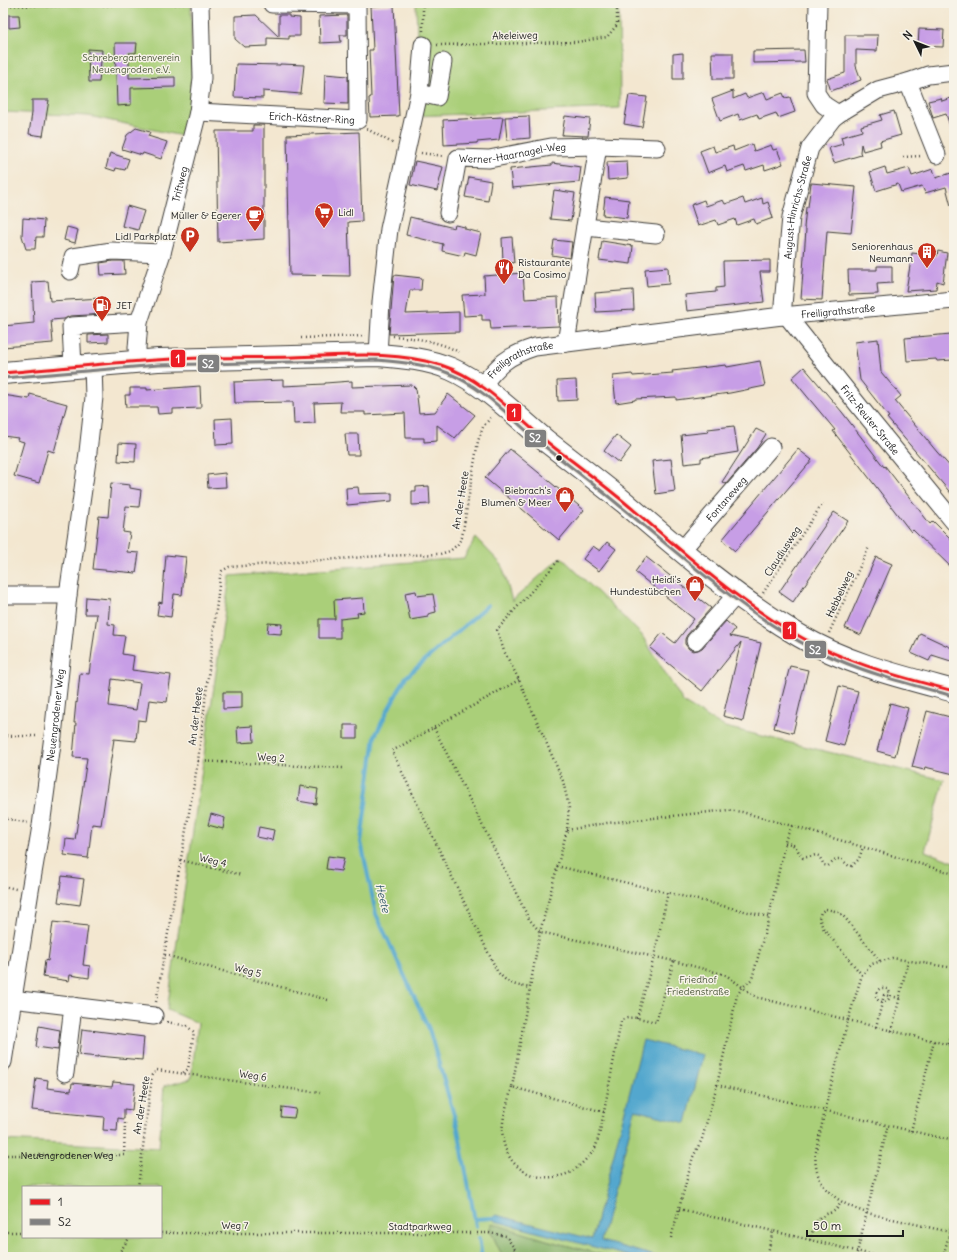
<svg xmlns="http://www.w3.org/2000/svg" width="957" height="1260" font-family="Delius,sans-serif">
<rect width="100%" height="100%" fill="#f7f3e8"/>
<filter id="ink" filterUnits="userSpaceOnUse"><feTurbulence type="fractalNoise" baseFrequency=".025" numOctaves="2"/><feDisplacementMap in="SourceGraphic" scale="8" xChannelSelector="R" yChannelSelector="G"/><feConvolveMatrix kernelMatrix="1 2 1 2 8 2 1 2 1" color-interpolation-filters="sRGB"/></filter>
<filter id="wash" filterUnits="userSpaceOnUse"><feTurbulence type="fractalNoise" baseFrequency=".012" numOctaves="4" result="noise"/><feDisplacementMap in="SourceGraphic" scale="16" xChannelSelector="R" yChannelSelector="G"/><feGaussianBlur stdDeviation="0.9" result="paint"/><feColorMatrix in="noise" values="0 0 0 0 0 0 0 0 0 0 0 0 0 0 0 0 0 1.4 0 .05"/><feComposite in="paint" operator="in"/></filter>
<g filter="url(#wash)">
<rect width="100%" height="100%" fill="#f3e7d0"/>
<path fill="#aacf79" stroke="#63764a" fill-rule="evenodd" d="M3,3H191L192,102L182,136L89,116L3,112Z
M416,3H619L620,108L414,116L418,66Z
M476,538L502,565L512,601L561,557L641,634L684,703L725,727L944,780L925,851L954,862V1257H610L546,1240L491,1223L490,1230L503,1257H3V1140L159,1148L164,1086L191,1079L198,1023L167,1010L230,576L464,558ZM23,1187H161V1237H23Z"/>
<path fill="#87b269" stroke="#526742" d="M491,1223L546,1240L610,1257H503L490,1230Z"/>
<path fill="#52a7ce" stroke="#376275" d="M643,1040L703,1055L686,1123L635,1110L601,1241L659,1257H632L495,1221L492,1218L496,1215L592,1239Z"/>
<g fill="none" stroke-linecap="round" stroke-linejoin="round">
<path stroke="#52a7ce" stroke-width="4" d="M475,1219L492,1218
M476,1226L458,1129L429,1029L376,914L361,842L375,736L390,706L406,677L488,605
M479,1238L482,1257"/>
</g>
<g id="blocks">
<path fill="#c79ee6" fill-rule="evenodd" d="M394,5L399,116L370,117L369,98L371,97L369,50H373L371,6Z
M9,15H19L20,27L9,28Z
M256,15L279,37V15H289V17L300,18V36H289V39L267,38V46L244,47L235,39V16Z
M347,15V35H340L341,42L320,43L319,16Z
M919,29L944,30L943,47L918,46Z
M845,35H878L877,51L856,50V66L861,80L831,91L827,79L845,73Z
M115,43H137L136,53H129V78L175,77V87L131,88V105L117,106Z
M88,49L102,50L99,82H89Z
M804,50L805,62L753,63V51Z
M683,53V79H673V54Z
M712,53H733V79H713Z
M236,64L280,65V64L304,65L301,94L263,91V98L234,97Z
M325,74L348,76V104L324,103Z
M733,91V99L745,94L747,98L764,92L767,99L783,93L785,98L790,97L795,112L778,118L776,113L759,119L757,114L740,120L738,114L720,121L712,99Z
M629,95L647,97L642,127L624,124Z
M954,97V132H952L946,114L933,118L928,101L941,98L942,101Z
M32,100H49L43,136L29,134L32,113Z
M894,111L901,135L880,141L881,146L863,151L861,144L860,152L861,155L834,163L829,148L843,144L841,137L862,131L861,126L882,120L880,115Z
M529,116L530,138L507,140L505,117Z
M565,116L590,119L588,136L562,135Z
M503,117L499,140L477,142V143L444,145L443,120Z
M253,125H264V239L218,242L216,131H253Z
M136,128L150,132L148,136L167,142L161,159L143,153L142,155L122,149L127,135Z
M359,132L362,221L348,222L350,276L290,275L287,135Z
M752,144L754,151L771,145L773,150L777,149L783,164L765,170L764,165L746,171L744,166L727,172L725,166L708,173L700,151L713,146L715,152L733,146L734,151Z
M110,153L129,159L125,170L116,168L115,171L106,168Z
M415,161L443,167L437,191L410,185Z
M627,161L628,178L608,180L607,162Z
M552,163L581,167L579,182L512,188L510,169L552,165Z
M885,167L887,174L909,168L912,176L933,169L936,178L954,172V205L951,206L946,187L925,193L922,186L901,192L898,184L876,191L870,172Z
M469,177L491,181L488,201L465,197Z
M811,183L856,187L851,233L827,231L822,300L801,299L806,229L804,228L806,207H808Z
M554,190L575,193L571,221L550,219Z
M605,197L629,200L627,218L603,215Z
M743,198L745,204L762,198L763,204L768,202L773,218L756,224L754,219L737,225L735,219L718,225L716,220L698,226L691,205L704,200L706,206L723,200L725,204Z
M127,206L144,211L138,230L122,226Z
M410,217L454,228L455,225L465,227V229L481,233L476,255L465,252L464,256L442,251L443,244L406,235Z
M23,218L44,220L43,237H36L35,249H26L22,236Z
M67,227L78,230L75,243L64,240Z
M512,237L514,263L503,261L502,238Z
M554,240L572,242L570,258L552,255Z
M602,241L633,246L631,264L599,260Z
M938,251L947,253L943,283L937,281L936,289L906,291L912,253L937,256Z
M770,260V272H760L764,302L687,311L685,295L716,292V288L724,287L723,261Z
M113,261H124L125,274L101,275L100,263Z
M877,266H892V283L877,284L878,294L849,295L848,270H877Z
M668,267L669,284L647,286L645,269Z
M523,273L525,299L558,297L559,326L491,329L490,320H482V315L464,316L462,295L485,294L484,276Z
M394,275L422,278L421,290H410L406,314L459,312V332L389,334Z
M48,281L50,301L102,298V313H107V314L70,316L64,319L51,320L53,343L3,347V326L34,323L32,282Z
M633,290L634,310L596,312L595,293Z
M108,334V342L88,343V335Z
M951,334L953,360L937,361L936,359L907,361L905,338Z
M878,339L881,372L901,396L895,401L937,452L954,471V497L887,418L889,417L860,380L855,342Z
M760,361L765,386L730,393L676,400V397L635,399V400L616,403L613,376L632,374L633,376L673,373L672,371L726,365L727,367Z
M804,367L842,412L884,467L885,466L930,524L933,521L954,542V570L913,530L911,532L833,431L835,430L792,378Z
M283,380V386L325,384V383L352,381V387L412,385L416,389L419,413L435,412L448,394L475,415L455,438L437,425V441L424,442V438H406L405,413L365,415V412H340L341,402L314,403L315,423L294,424L293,402L235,403L234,382Z
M576,380L577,400L558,401L557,381Z
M200,386L201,408L173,409V413L158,414L157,407H126L125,395H130V388H147V390Z
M30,394L67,404L54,452L48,450L39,483L14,476L24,442L17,440L18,438L3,436V395L29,399Z
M232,418L233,444L216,445L215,419Z
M734,426L738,452L701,458V462L684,464L681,435L709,432L708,429Z
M756,429L766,434L757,448L726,484L722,482Z
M345,434H358L359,455H347Z
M616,435L631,447L619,463L604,451Z
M119,443L136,444L135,462L118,461Z
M510,449L584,510L559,540L485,478Z
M798,449L812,460L735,551L722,540Z
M671,459L675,491L656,494L652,461Z
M225,473L226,487L208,488L207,475Z
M111,483L130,485V488L141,490L139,507L126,506L123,532L130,533L127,552L139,553L136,573L93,569L99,516L108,517Z
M429,486L430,504L412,505V491H416V487Z
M358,487L359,494L392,493V501L347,505L346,488Z
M834,512L848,521L793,602L779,592Z
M607,542L616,549L599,571L583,559L593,546L600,551Z
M166,555L186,557L182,595L174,594L171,617L157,615L159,602L162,603Z
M646,557L711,608L687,635L685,639V644L689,649L693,651L698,650L702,648L726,621L735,629L730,636L761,643L743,721L723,716L741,642L702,691L650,648L662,633L675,643L694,619L635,572Z
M876,557L892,564L861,635L845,628Z
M416,591L417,596L433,594L436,612L428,614V617L410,620L405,593Z
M86,597L110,599L108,624L115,625L114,635L125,636L122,654L134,656L132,670L171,675L167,702L149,700L146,721L138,720L136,741L114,739L101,825L92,824L88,858L64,855L66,839L75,840L87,758L73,757L76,723H74L76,702L77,703L80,673L89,674L97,614H85ZM112,679L140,683L136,710L109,706Z
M363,598L364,612L357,613L358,617L340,619V638H319V619H335L334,600Z
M268,623L282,624L281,634L267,633Z
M920,633L954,649V662L932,655L929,661L911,653Z
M790,666L808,670L793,733L774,728Z
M839,686L858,691L844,746L825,741Z
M223,692H242V708L223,709Z
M890,703L908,708L895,756L877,751Z
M927,711L954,718V749L951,763H954V774L925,767L924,770L912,767Z
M344,725H357V738H344Z
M253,726L254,742L238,743L237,727Z
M300,786L318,789L316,804L298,801Z
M211,814L225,818L223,829L208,825Z
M259,827L274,830L272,840L257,837Z
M328,856L344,858L341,871L326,869Z
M62,876L84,879L80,905L58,902Z
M53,922L88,926L83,965L90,966L89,978L70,975L69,981L43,977L45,960L48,961Z
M39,1026L60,1030L58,1050L36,1047Z
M82,1029L144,1037L142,1060L98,1056V1057L79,1055Z
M36,1078L48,1080L47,1088L71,1091L72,1083L112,1087L113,1082L135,1084L132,1110L124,1109V1119L118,1118L117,1131L103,1130L104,1117L32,1110Z
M282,1107L296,1109L294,1118L281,1117Z"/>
</g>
</g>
<g filter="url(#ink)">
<use href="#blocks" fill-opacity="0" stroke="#3c3a37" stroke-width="1"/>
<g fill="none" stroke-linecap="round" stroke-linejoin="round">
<g stroke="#3c3a37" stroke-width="19">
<g id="minor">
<path d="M818,3L816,93L824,105L838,114"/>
<path d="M272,4L357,5"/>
<path d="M908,82L937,155"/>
<path d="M419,93L437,97L443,62"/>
<path id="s2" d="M198,112L358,120L357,3"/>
<path id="s3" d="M448,213L458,158L489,159L551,147L598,146L657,148"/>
<path d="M585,227L656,234"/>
<path d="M70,271L73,257L112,251L162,253"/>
<path id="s4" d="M782,316L791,217L810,148L833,118L838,114L878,90L908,82L928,75L954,72"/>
<path id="s5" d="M787,316L863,411L954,522"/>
<path d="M566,343L598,146"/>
<path d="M378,355L381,302L389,229L419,93L423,45"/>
<path id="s6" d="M138,362L137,348L139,322L162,253L198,112L202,78L200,3"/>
<path d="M73,367L71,326L139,322"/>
<path id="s7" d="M481,387C499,364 507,356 535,347L782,316L954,300"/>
<path id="s8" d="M681,551L771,447"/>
<path d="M3,595H68"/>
<path d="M695,641L737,594"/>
<path d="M3,998L154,1016"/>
<path id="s9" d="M3,1062L30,891L41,826L53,736L68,595L87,461L94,397L93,366"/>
<path d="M65,1073L73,1006"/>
</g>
</g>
<g stroke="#3c3a37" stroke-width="24">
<path id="major" d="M3,373L158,360L378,355C403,357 427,359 451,369C485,384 517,417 546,441C572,461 598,481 624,502C680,550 736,599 800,636C847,664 902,677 954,691"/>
</g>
<g stroke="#3c3a37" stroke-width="2.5" stroke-dasharray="1 3" stroke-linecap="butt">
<path d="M213,4H258"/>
<path d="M3,5L52,6L186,4"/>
<path d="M423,31V3"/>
<path d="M437,45L577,42L607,37L617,25V3"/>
<path d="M367,129L394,144"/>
<path d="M421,153L444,156"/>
<path d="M903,157L922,156"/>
<path d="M393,336C416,338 438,341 459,352"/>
<path d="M301,338L366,336"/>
<path d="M558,561L497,630L504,651L519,680L563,781L569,807L567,830L540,932L512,1087L604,1112L621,1021C629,1014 646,1020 656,1022L674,961"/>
<path d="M763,593L823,503"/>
<path d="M829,633L869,547"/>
<path d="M519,680L392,751L497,971C507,984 515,985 530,988"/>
<path d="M434,728L529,919L540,932L674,961L726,975L756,997L848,1020L862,975L872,964L892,958L954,968"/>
<path d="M3,736H38"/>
<path d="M198,761L343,768"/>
<path d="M3,818L28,823"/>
<path d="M567,830L607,823L728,810L742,812L792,826"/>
<path d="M785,843C798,844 796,850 803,858L816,855L819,856L824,865L828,866L837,859H841L849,866H852L859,859L863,847"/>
<path d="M180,860L242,875"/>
<path d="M557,866L769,917"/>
<path d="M3,886L16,889"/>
<path d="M165,955L328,1000"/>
<path d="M862,975L823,928L819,918L821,912L826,909L839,912L846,919L880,961"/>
<circle cx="883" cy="995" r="7"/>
<path d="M156,1002L198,761L220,577L222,571L229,567L379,556L440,554L450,551L458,544L462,537L478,441L483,427L492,416"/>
<path d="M637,1018L654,957L668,892"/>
<path d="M167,1022L187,1026L194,1032L188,1069L183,1073"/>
<path d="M876,1027L884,995L900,998"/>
<path d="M892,1031L908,960"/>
<path d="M949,1044L954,1023"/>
<path d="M954,1046L848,1020C839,1056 828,1093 821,1129C818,1141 814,1154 816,1166C819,1192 844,1205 867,1213L954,1233"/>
<path d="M717,1085L954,1141"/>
<path d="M512,1087C507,1106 499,1124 504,1144C512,1174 542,1184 569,1173C575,1171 590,1156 594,1150C598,1144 602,1120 604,1112"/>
<path d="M911,1131L934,1041"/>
<path id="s1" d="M3,1155H124L125,1123"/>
<path d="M138,1187L152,1075L157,1070L320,1093"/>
<path d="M679,1209L773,1231"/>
<path d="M3,1232H23"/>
<path d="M161,1233H489L506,1236L520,1257"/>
<path d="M671,1238L693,1157L702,1139L717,1085L737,995L743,987L752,979L769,917L786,838L792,826L954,874"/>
<path d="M810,1240C813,1232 814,1219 824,1215C834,1211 835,1213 841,1202"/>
<path d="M116,1257L130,1237"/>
<path d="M767,1257L773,1231L881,1257"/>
<path d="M856,1257L888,1125"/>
<path d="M943,1257L954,1216"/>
</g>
<use href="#minor" stroke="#fff" stroke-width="17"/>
<use href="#major" stroke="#fff" stroke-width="22"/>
<g stroke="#f7f3e8" stroke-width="6">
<path id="bus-1" d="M3,373C54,369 105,363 156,360C202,357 248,358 294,357C342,356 394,350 441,365C487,380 519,421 556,449C579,466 601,483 623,501C685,553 745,610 818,646C861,667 908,679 954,691"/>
</g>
<g stroke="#f7f3e8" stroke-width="6">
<path id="bus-2" d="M3,378L158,365L378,360C401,362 426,364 448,373C485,388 512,420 543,445C568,465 595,485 620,506C663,541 705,578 750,610C777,629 805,647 836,659C873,675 913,685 953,696"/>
</g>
<use href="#bus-1" stroke="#ed1c24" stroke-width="3"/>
<use href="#bus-2" stroke="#808080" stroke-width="3"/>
</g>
</g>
<defs>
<g id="supermarket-pin" transform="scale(1)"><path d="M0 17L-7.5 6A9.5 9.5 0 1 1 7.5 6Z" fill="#c8321e" stroke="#f7f3e8"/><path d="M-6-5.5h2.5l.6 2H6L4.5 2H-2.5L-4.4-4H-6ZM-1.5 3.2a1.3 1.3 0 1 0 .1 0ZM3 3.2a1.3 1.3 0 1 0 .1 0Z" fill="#fff"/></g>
<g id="cafe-pin" transform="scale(1)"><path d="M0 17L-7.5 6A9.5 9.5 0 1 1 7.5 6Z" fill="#c8321e" stroke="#f7f3e8"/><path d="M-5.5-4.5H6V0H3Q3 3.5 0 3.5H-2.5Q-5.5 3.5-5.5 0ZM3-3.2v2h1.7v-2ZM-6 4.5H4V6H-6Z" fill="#fff"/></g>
<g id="parking-pin" transform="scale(1)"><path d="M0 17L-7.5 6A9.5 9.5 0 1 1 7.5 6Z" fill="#c8321e" stroke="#f7f3e8"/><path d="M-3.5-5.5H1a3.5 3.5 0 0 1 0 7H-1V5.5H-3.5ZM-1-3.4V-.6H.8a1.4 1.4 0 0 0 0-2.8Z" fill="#fff"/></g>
<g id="building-pin" transform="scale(1)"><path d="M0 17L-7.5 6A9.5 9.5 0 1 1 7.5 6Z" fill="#c8321e" stroke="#f7f3e8"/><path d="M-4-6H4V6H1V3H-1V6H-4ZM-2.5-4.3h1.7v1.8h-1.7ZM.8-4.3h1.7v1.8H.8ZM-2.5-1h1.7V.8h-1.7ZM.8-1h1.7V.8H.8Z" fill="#fff"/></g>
<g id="restaurant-pin" transform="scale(1)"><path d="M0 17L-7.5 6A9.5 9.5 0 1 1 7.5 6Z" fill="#c8321e" stroke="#f7f3e8"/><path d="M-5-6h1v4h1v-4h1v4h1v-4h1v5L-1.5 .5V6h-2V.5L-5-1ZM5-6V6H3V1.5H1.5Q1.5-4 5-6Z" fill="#fff"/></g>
<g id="fuel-pin" transform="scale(1)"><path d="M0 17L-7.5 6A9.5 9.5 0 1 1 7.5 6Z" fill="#c8321e" stroke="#f7f3e8"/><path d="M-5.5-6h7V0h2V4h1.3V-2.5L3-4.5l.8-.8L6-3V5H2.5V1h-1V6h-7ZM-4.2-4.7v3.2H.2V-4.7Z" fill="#fff"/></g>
<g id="shop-pin" transform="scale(1)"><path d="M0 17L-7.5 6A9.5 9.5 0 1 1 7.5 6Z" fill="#c8321e" stroke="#f7f3e8"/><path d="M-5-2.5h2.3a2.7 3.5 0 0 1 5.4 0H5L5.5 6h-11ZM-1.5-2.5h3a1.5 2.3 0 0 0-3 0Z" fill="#fff"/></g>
</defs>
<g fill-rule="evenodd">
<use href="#supermarket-pin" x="324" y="212"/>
<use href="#cafe-pin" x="255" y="215"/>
<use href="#parking-pin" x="190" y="236"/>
<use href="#building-pin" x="927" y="252"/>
<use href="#restaurant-pin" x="504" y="268"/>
<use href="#fuel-pin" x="102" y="305"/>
<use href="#shop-pin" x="565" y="496"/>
<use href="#shop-pin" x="695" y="585"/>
</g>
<circle fill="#1c1c1c" stroke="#f7f3e8" stroke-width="1.5" cx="559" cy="458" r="3.5"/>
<g text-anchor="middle" stroke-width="3" stroke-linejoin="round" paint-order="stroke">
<g font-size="10" fill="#1c1c1c" stroke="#f7f3e8">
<text transform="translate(515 35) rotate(-1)" y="4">Akeleiweg</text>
<text dy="4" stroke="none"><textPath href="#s2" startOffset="114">Erich-Kästner-Ring</textPath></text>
<text dy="4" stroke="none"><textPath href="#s3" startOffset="111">Werner-Haarnagel-Weg</textPath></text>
<text dy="4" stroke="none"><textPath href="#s6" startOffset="184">Triftweg</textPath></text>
<text dy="4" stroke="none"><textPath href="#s4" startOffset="110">August-Hinrichs-Straße</textPath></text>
<text dy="4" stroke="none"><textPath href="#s7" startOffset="374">Freiligrathstraße</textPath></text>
<text dy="4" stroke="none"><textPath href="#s7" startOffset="50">Freiligrathstraße</textPath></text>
<text dy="4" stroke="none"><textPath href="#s5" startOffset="133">Fritz-Reuter-Straße</textPath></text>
<text dy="4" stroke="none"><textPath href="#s8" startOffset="69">Fontaneweg</textPath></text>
<text transform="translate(460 500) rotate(-81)" y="4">An der Heete</text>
<text transform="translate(782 551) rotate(-57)" y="4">Claudiusweg</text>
<text transform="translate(839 594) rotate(-65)" y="4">Hebbelweg</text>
<text dy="4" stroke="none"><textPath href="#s9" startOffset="351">Neuengrodener Weg</textPath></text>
<text transform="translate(195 716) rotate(-83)" y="4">An der Heete</text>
<text transform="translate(271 757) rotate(3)" y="4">Weg 2</text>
<text transform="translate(213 860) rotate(14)" y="4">Weg 4</text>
<text transform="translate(248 970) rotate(15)" y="4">Weg 5</text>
<text transform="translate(253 1075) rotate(8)" y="4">Weg 6</text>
<text transform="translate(141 1105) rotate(-81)" y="4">An der Heete</text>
<text dy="4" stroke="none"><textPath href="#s1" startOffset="64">Neuengrodener Weg</textPath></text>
<text x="235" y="1229">Weg 7</text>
<text x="420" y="1230">Stadtparkweg</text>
</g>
<g font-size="10" fill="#4e5b3d" stroke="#f7f3e8">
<text x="131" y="61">Schrebergartenverein<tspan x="131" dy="12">Neuengroden e.V.</tspan></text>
<text x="698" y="983">Friedhof<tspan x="698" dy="12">Friedenstraße</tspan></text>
</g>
<g font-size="10" fill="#1c1c1c" stroke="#f7f3e8" text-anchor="end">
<text x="338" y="216" text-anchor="start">Lidl</text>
<text x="241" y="219">Müller &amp; Egerer</text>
<text x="176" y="240">Lidl Parkplatz</text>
<text x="913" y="250">Seniorenhaus<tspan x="913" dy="12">Neumann</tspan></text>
<text x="518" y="266" text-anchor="start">Ristaurante<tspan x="518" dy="12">Da Cosimo</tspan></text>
<text x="116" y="309" text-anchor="start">JET</text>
<text x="551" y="494">Biebrach's<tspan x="551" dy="12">Blumen &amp; Meer</tspan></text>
<text x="681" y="583">Heidi's<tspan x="681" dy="12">Hundestübchen</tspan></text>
</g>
<g font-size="11" font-style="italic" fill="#345b6c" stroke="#f7f3e8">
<text transform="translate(383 898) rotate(76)" y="4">Heete</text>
</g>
</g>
<g stroke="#f7f3e8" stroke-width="1.5">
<rect x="170" y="349" width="16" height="19" rx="4" fill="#ed1c24"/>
<rect x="197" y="354" width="23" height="19" rx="4" fill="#808080"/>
<rect x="506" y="403" width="16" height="19" rx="4" fill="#ed1c24"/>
<rect x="524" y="429" width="23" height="19" rx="4" fill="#808080"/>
<rect x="782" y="621" width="15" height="19" rx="4" fill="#ed1c24"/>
<rect x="804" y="640" width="23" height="19" rx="4" fill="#808080"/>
</g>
<g font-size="11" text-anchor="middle" font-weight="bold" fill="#fff">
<text x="178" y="363">1</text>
<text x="208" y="368">S2</text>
<text x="514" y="417">1</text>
<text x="535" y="442">S2</text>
<text x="790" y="634">1</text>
<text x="815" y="654">S2</text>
</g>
<rect width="957" height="1260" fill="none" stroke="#f7f3e8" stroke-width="16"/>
<rect x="22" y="1186" width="140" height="52" fill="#f7f3e8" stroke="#9f9d96"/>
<rect x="30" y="1199" width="20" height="6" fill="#ed1c24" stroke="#9f9d96"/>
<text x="58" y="1206" font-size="12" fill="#1c1c1c">1</text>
<rect x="30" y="1219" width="20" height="6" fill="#808080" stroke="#9f9d96"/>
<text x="58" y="1226" font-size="12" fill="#1c1c1c">S2</text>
<g transform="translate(915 42) rotate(313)" stroke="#f7f3e8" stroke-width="3" paint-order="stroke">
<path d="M0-3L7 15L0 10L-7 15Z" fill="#1c1c1c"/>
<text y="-6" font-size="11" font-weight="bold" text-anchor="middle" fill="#1c1c1c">N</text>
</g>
<path d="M807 1230v6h96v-6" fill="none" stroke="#1c1c1c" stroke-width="2"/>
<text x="813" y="1230" font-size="12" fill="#1c1c1c" stroke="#f7f3e8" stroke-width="3" paint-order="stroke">50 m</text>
</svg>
